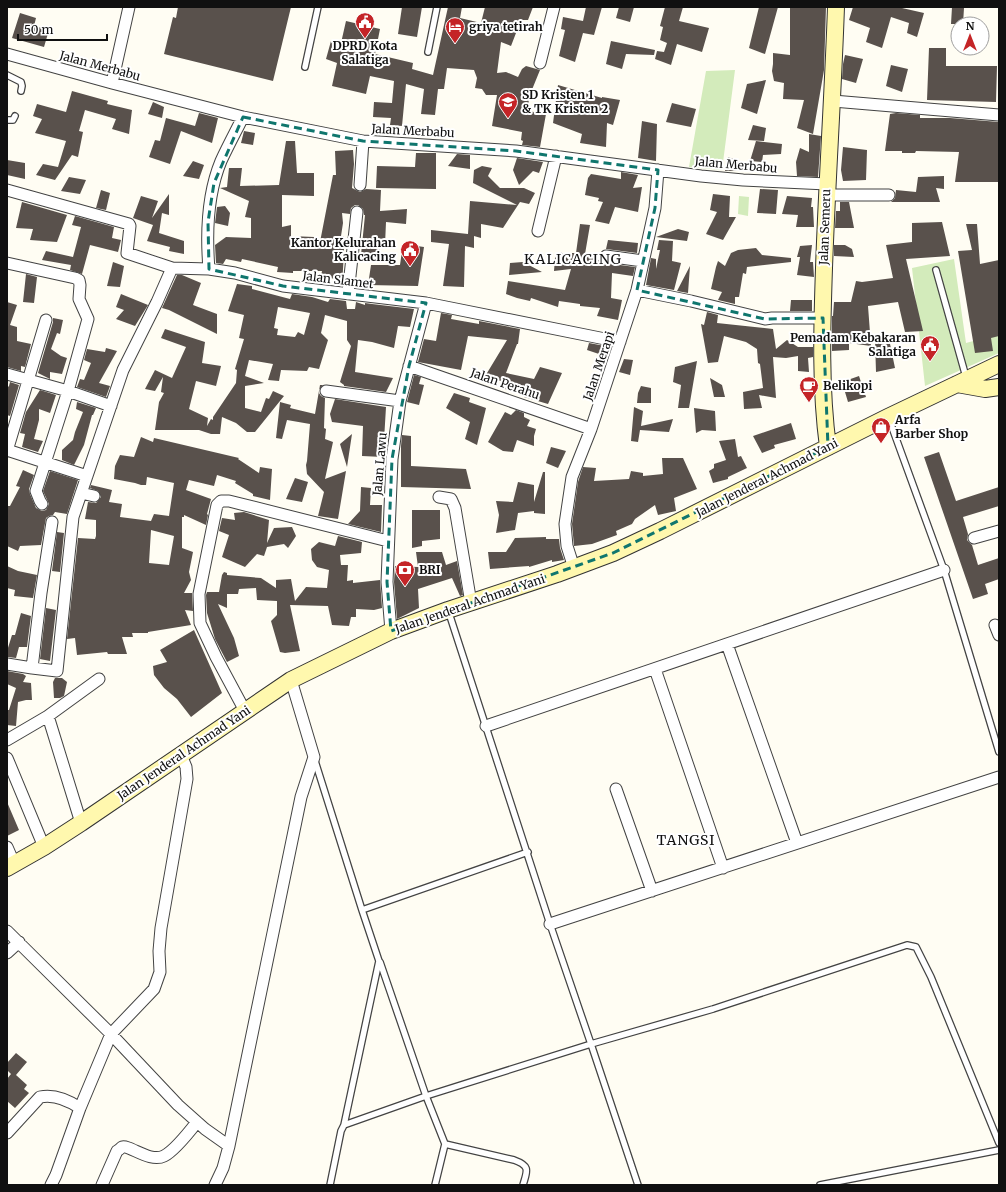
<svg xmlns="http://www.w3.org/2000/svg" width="1006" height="1192" font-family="Merriweather,serif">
<rect width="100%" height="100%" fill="#fffdf3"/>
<path fill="#d3ebbb" d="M735,70L722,170L689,167L706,71Z
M739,196L749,197L748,216L738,214Z
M954,259L966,343L999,334V353L925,386L912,268Z"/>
<path fill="#59514c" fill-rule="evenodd" d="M178,7H291L273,81L164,54L173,17L176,18Z
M402,7H422L417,37L398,34Z
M448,7H462L460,18L481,23L485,7H533L528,20H521L511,46L501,42L497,73L506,72L518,77L522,69L526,66L540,70L529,97L528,111L546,114L540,147L522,145L523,141L521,140L522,132L492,126L497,95H486L482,89L475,88L477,78L474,70L447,68L444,89H438L435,115L421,114L424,89L406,84L402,126L390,125L391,118L373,117L374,102L392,103L394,81L370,76L366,94L332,86L337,63L326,59L331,41L341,43L346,21L380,29L375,54L413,63L412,69L433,75Z
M586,7H602L594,35L583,33L575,62L559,56L565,30L561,29L563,17L583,21Z
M619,7H634L630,22L616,18Z
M665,7H683L679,21L709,28L702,52L677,44L671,65L655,59L657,51L664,52L667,43L660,40L663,27L660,26Z
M759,7H778L765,54L749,48Z
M790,7H826L824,70L813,134L797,128L804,100L783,99L784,83L774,81L772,71L773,64V53L790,55Z
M853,7H903L902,8L924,13L917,37L907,33L909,23L891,17L882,48L866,42L870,28L849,20Z
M952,7L964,8L963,24H951Z
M20,13L36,18L34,26L49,30L44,47L12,38Z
M611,41L655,50L654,55L626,54L622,69L606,64Z
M929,48H946V66H997L996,102L927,100Z
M845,55L863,59L856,83L842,79L843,64Z
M891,65L908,69L902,92L886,86Z
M766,80L757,114L741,108L747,84Z
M558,85L602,98V97L620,100L613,125L607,123L606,147L580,143L582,134L553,123Z
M72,91L108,101L107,104L132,110L129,134L112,129L116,119L85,110L79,131L83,132L78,157L72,155L55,180L36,175L43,164L58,167L66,141L35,133L42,119L33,116L37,104L66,112Z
M153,102L164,107L162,118L148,114Z
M672,103L696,109L691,127L666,122Z
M199,113L218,118L212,143L181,131L170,164L149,157L155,140L160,141L166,118L195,126Z
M896,113L920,115V118H950L999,122V182H955L959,152L916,151L915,153H902V151H885L890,114Z
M642,121L657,124L656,161L638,158Z
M753,125L766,128L764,141L748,140Z
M244,131L255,133L253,145L241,143Z
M809,134L821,136L818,177L797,176L796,162L800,148L809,152Z
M286,141H295L297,173H314V196L282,195V227L291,225V236L314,237V242H320L333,175H336L335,151L353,150L354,164L352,188L360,192L366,189L381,190L380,211L407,209L406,224L386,222L385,245L380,246L378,262L364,260L361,255L365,215H364L363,209L358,205H355L351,208L350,214L342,213L343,223L341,236H344V252L342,286L337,285L340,280L321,276L322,271H293V273L277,272L278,267L242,259L241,262L226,259L223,264L216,263L215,245L226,237L251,238V218L245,217L249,201L220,188L227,187L229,168H242L240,186L279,185Z
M756,141L782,144L781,154L763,155L762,162L750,161Z
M843,147L867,150L866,180L843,181L841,170Z
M416,153H436V189L376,188L377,166L415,167Z
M457,154L470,155V169L448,166Z
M728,157L763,170L725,171Z
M517,158L543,162L539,173L533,171L519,185L513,170Z
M7,160L25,163V179L7,175Z
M193,161L204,165L199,179L183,176Z
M482,166L492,168L488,176L500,188H524L535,193L529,204L520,202L503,228L481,224V238L474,236V248L465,246L464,287L443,286L449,244L431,242V230L468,234L470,201L517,205L473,183L474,170Z
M621,172L638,175L633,188L642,187L638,212L615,207L609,224L595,221L603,202L598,201L599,198L585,195L588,178L591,174L621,179Z
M944,176V189L936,188L940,202H891L895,198L896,190L916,192L918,177Z
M69,177L86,180L80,194L61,191Z
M760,189L778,190L776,214L757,213Z
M101,190L110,193L106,210L96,208Z
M169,194V215L162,213L159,233L184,241V254L169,251L170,247L147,241L153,225L133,218L141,196L158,201L152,218Z
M713,194L730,196L729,217H736L723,240L706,234L717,212L710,210Z
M787,196L812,198L811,207H813L814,227H796L798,215L782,214Z
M22,202L67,215L57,242L30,240L33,229L16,228Z
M840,202H849L854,228H835L836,211H840Z
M225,206L230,213L228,226L215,223L217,207Z
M75,216L114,227L112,238L121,240L118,252L90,245L82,274L70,270L71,265L42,260L46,251L73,257L81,227L72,225Z
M942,222L950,256L906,259L923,331L905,332L898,302L868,306L871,346L849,343V350L832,351V316H833L834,302H851L856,281L862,282L893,278L886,245L912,242V223Z
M580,224L590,225L585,254L605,263L635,267L633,276L612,273L611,298L622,300L618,320L597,316L600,308L580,306V304L559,301L558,307L531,298L530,301L517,298L506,294L508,281L565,290L571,269L554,271L555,258L561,252L570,261L572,253H576Z
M966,224H977L980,264L999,260V336L991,338L993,351L975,353L958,251L972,250Z
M678,229L689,232L687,241L656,237Z
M608,240L638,243L637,253L606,249Z
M659,240L673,241L672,261L681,263L674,290L646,285L651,258L656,259V269L660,250H657Z
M403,244L424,247L418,286L368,285L371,265H400Z
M812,245L810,262H813L814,277L797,275L800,257H797L800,246Z
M834,245H845L852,249L854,257L834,256Z
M756,248L762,255L791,258V262L747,267L746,274L743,273L739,297H735V304L718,300L722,292L711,289L716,267L718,261L725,266L731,253L738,250Z
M113,262L124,266L120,287L107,286Z
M523,262L542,272L509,275L510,263Z
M690,266L688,293L677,291Z
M26,274L37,277L34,303L23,302Z
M177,275H182L201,283L193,305L217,314V334L169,310L162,308Z
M237,284L252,286V289L290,299L292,294L312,297L328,302L330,299L346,301L347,309H355L356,302L365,305V303L372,304L414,309L410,327L398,326L394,348L372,342L358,340L355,372L393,378L386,392L344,386V385L340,382L351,346L347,340V321L325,315L321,333L328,340L319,369L309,367L307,371L281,370L279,381L268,380L273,364L249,360L245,376L264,383L245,386V408L261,412L266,398L269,399L273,391L284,396L255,432H247L236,423L222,417L220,434H211L199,430H155L159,402L164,393L161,392L163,377L155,391L145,389L155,370L172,378L186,347L161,338L165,329L205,342L202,363L221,366L216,386L196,381L189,409L208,418L207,426L211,419L213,420V417L236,383L237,370L235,369L244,339L239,338L244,315L228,311ZM278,307L310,313L304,335L298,332L295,337L277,335L278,329L274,328Z
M121,294L148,305L135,326L116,319L124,310L116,307Z
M791,300H812V311H790Z
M7,302L17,305L10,325L17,327V341L31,344L25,367L21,366V371L7,367Z
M707,312L718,315L717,323L773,329L776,349L787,340L798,347H813V357L808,358L809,372L798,371V356L786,358L773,357L776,398L759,395L762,408L744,409L743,392L763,388L760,364L758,363L757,349L746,342L724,336L718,362L708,363L701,324L704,325Z
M441,313L452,315L451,319L479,324V321L520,329L518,344H517L506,373L534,379L540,367L562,373L548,404L524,397L526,394L505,389L508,382L484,378L507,340L468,336L461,370L418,362L424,339L436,341Z
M53,318L63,320L60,334L57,333L51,349L61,356L67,358L62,374L50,372V379L38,373L53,322Z
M889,339L895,368L876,372L875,340Z
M589,343L610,347L606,355H602L587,350Z
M106,348L117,351L99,383L110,386L106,397L77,387L80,379L84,380L91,363L84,360L87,349L105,352Z
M624,359L633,360L630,375L619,372Z
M697,361L689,408H678L681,385L673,382L675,367Z
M414,375L421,377L419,384L424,385L419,405L407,402Z
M859,376L866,397L848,402L842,382Z
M710,378L722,385L725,397H714Z
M10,382L19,385L10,416L7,415V388L9,386Z
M320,385H323L319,390V393L321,396L325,398L324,428L326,429L325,439L333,442L325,479L346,471L338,519L318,516L324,492L307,474L306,465L307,461L310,424L287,420L282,439L276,438L280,402L291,405L290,408L315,414Z
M641,386L651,388V403H637L638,393Z
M40,390L56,395L50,413L39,409V420L34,439L43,441L38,452L22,447L25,434L20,433L26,412Z
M454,393L470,398L469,402L486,408L477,445L465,439L470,422L446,408Z
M335,399L386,407L383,457L362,456L363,426L332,422L330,414Z
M77,402L96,408L93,415H92L84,445L74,465L62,460V450L73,440L75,432L83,412L76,409Z
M634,407L643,411L641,426L673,419L669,432L640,430L638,442L631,441Z
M694,408L715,411L716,431L702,430L696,433Z
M516,410L524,413V417L530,420L527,426L536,429L534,436V446L517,440L513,452L503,451L488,442L505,412L511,415Z
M791,423L796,439L774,445L775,448L762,453L753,436Z
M352,434L347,467L340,444Z
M402,435L411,436V466L466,469L471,489L401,487V446Z
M141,437L153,442L154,438L239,458L238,459L259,473L260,467L272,469L270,500L253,496V494L235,483L236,481L217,475L214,486L189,480L186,490L211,499L207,514L208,515L206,525L184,515V517H182V548L193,552L189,572L191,580L184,593H192L193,611L185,610L191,625L148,632V633H132L133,637H122L127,654H108L107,652L77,655L75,638L67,639L78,538L95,539L96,536V520L85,519L88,502L96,503L101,497L98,491L90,488L91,485L112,490L109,502L122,504L120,517L151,521L154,514L169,516L174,483L147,477L146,485H141L135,483L114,479L115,466L120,455L134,457ZM151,530L174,536L169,565L149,563Z
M735,439L738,457L741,456L747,468L728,477V479L713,483L709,471L714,468V464L726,460L719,441Z
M551,447L566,451L558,468L546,463Z
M939,452L956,501L999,487V506L963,517L968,534L967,540L972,545L978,565L999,558V579L985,584L988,594L973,599L924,457Z
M662,458H683L697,489L674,498L676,511L658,515L655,505L635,519L632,524L616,531L617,535L592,544L574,546L572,524L578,482L583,467L596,468L594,481L629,479L631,471L643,473V476L663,474Z
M23,470L34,475L29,489L30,494L36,508L42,511L46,510L49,504L43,491L50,471L78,480L67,514L55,512L53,515L49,516L46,518L41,545L20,546L18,551L7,546V506H10L20,487L16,486Z
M543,472H545V514L534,513V511L518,513L515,530L496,533L499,515L496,501L513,502L518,482L534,485V502Z
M295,478L308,482L302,502L286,499Z
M361,487L371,488L370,505H382L381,532L348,524L360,511Z
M412,510H440V539L422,541V546L412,548Z
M244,512L269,520L267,543L274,528L292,527L296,536L288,548L284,544L267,547L264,556L257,554L245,567L222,557L229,535L219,531L222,518L235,520L234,513Z
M57,532L64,533L60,572L52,571Z
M338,536L362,542L361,553L340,555L341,565H348L347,581L353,580V583L380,580L382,608L374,610L356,609V617H351L349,626L332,625L328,606L290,605L300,651L285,653L280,652L271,621L277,615V601L257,600L256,588L239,589L238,594H227V608L218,604L234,638L239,656L227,662L215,639L207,613L206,595L207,592H219L222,575L224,572L227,573V575L261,578L276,588V580L291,579L295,601L306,587L327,588L329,570L317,567L312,560L311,549L319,542L335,546Z
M546,537V539H559L560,548L564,560L552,562V560L529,567V566L490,569L488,552H506L515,538Z
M416,552H442L446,565L457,561L463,595L460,596L452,578L418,589L419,608L397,619L394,582L395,566L418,567Z
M7,566L18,571L37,575L33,598L14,596L15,590L7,588Z
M46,608L56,610L50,661L40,659Z
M21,613L31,616L27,647H19L16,658L8,657L7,651L12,635H15Z
M194,630L222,693L191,717L177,699L164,688L154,675L153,666L167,662L160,650Z
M7,671L23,674L26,676L23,682L31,683L32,700H26L18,702L16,726L7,725V710H9L16,688L7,684Z
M55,678H62L67,682L64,696L60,698H54L53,682Z
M7,802L19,830L7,836Z
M16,1053L27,1062L16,1075L27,1085L24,1089L29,1093L15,1108L7,1101V1079L11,1074L7,1070V1063Z"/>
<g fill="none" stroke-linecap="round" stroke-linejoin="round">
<g stroke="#434343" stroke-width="8">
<path id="lane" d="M428,52L437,7
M305,67L318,7
M7,75L21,82L22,86L21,91
M7,120H13L15,116
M936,270L966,377
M889,419L944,570L999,752
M315,761L362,910L379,961L344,1125
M362,910L528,852
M380,962L426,1096L445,1144L435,1185
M445,1144L514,1160C531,1166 527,1171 523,1185
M330,1185L341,1131L344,1125L426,1096L591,1044L550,924L448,610
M638,1185L591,1044L713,1009L907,945L916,947L931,977L999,1143
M820,1185L999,1150"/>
</g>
<g stroke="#434343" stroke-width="13">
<path id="street" d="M7,54L112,83L243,117L363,141L516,151L701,176L743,180L827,184
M540,63L554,7
M112,83L129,7
M833,101L999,115
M243,117C236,131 228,146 221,161C207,195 206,233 209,269L235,273L283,286L426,303L620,342
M360,185L363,141
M7,190L129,224L130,226L127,253L172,268
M826,195H889
M538,231L556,156
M606,256L643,261
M7,263L75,278L79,280L80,285L79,299L88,319L68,391L36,491L40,501L42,504
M637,290L691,301L765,319L772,318H823
M348,294L357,212
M409,366L591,429
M7,374L68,391L111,406
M326,391L400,401
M7,450L87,476
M7,451L46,320
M81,493L94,496
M439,497L451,499L455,508L471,603
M974,538L999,531
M574,568L567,546L565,524L572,477L591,429L637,290L655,208L658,170
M995,625L999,635
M391,631L387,582L392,459L400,401L426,303
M727,644L797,843
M7,664L32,668L41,593L52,522
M32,668L57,671L73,517L123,370L157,302L172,268L209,269
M655,669L723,868
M245,711L216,657L200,623L199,594L217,505L221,501H229L388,541
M486,726L944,570
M7,740L48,716
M7,758L44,847
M616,789L652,891
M81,823L48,716L99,679
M7,847L14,863
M550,924L999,777
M7,931L111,1034L178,1105L205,1129L229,1146
M7,953L19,942
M7,1133L40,1097C54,1094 68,1100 80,1108
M51,1185L56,1175L80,1108L111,1034L154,989L160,972L159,951L161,928L187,779L186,767L181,755
M102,1185L117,1151C119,1150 121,1148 122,1147C130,1145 150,1163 164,1156C174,1151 190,1131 197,1122
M215,1185L223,1168L229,1146L301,797L314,757L291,680"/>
</g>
<g stroke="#323232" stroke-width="18">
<path id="secondary" d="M957,384L985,389L999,387
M828,447C820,388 822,327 824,268C827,181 833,94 836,7
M7,868L44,847L81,823L291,680L391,631L448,610L557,574L613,553L660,531L888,417L999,364"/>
</g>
<use href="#lane" stroke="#fff" stroke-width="5.5"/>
<use href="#street" stroke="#fff" stroke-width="11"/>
<use href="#secondary" stroke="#fff8ae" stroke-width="16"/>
</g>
<path fill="none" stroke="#0f766e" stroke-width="3" stroke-dasharray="8 5" stroke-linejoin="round" d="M243,117L363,141L516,151L658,170L655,208L637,290L765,319L823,318L828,447L613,553L391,631L387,582L392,459L409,366L426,303L283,286L209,269L208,222L214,183Z"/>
<defs>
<g id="civic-pin" transform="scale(1)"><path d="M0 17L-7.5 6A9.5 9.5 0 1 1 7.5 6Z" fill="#c42427" stroke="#fff"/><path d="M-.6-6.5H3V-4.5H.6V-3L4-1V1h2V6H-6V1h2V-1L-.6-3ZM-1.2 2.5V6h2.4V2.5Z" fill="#fff"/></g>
<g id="hotel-pin" transform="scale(1)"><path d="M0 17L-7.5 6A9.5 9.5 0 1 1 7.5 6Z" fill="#c42427" stroke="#fff"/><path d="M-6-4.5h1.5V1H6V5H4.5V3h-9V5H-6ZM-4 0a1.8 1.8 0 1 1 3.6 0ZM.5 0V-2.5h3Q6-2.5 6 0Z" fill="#fff"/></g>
<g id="school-pin" transform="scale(1)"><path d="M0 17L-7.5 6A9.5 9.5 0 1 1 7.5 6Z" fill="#c42427" stroke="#fff"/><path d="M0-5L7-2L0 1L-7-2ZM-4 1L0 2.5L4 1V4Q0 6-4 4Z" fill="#fff"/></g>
<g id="cafe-pin" transform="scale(1)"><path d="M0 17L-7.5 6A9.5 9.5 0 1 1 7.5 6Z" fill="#c42427" stroke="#fff"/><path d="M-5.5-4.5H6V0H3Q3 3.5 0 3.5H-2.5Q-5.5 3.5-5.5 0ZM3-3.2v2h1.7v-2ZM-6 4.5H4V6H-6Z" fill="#fff"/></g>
<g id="shop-pin" transform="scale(1)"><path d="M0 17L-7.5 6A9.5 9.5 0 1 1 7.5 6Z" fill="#c42427" stroke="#fff"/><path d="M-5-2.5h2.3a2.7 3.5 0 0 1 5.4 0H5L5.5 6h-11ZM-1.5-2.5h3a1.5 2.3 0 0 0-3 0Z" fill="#fff"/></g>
<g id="bank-pin" transform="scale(1)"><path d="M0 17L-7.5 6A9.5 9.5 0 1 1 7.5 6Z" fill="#c42427" stroke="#fff"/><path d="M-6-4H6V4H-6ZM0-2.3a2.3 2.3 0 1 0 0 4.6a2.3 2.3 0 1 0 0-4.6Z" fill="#fff"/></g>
</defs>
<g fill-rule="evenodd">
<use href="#civic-pin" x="365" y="22"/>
<use href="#hotel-pin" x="455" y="27"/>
<use href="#school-pin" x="508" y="102"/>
<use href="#civic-pin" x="410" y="250"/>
<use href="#civic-pin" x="930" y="345"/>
<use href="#cafe-pin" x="809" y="386"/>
<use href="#shop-pin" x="881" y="427"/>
<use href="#bank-pin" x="405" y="570"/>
</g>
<g text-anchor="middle" stroke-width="4" stroke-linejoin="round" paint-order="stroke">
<g font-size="12" font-weight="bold" fill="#101010" stroke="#fff" text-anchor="start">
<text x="469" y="31">griya tetirah</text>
<text x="365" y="50" text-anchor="middle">DPRD Kota<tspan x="365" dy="14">Salatiga</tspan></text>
<text x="522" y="99">SD Kristen 1<tspan x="522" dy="14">&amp; TK Kristen 2</tspan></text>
<text x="396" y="247" text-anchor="end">Kantor Kelurahan<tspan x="396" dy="14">Kalicacing</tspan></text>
<text x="916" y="342" text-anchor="end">Pemadam Kebakaran<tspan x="916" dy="14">Salatiga</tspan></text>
<text x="823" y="390">Belikopi</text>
<text x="895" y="424">Arfa<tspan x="895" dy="14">Barber Shop</tspan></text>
<text x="419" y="574">BRI</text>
</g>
<g font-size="12" fill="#101010" stroke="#fff">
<text transform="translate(100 66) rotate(15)" y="4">Jalan Merbabu</text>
<text transform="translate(413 131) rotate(3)" y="4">Jalan Merbabu</text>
<text transform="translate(736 165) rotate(5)" y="4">Jalan Merbabu</text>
<text transform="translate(825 227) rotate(-88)" y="4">Jalan Semeru</text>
<text transform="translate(338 280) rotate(7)" y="4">Jalan Slamet</text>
<text transform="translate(599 366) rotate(-71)" y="4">Jalan Merapi</text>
<text transform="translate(505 384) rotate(19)" y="4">Jalan Perahu</text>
<text transform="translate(380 464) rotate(-85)" y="4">Jalan Lawu</text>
<text transform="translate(767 478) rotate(-27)" y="4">Jalan Jenderal Achmad Yani</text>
<text transform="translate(470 604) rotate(-19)" y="4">Jalan Jenderal Achmad Yani</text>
<text transform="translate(184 753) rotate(-34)" y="4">Jalan Jenderal Achmad Yani</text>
</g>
<g font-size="14" letter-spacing="1" fill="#101010" stroke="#fff">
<text x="573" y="264">KALICACING</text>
<text x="686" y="845">TANGSI</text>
</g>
</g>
<rect width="1006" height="1192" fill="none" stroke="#101010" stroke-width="16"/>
<g transform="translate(970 36)"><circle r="19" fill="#ffffff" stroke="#9f9f9f"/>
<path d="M0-3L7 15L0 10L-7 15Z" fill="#c42427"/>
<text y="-6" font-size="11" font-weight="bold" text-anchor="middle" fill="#101010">N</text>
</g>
<path d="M18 34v6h89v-6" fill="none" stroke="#101010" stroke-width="2"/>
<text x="24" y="34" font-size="12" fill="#101010" stroke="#ffffff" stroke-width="3" paint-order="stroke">50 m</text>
</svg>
